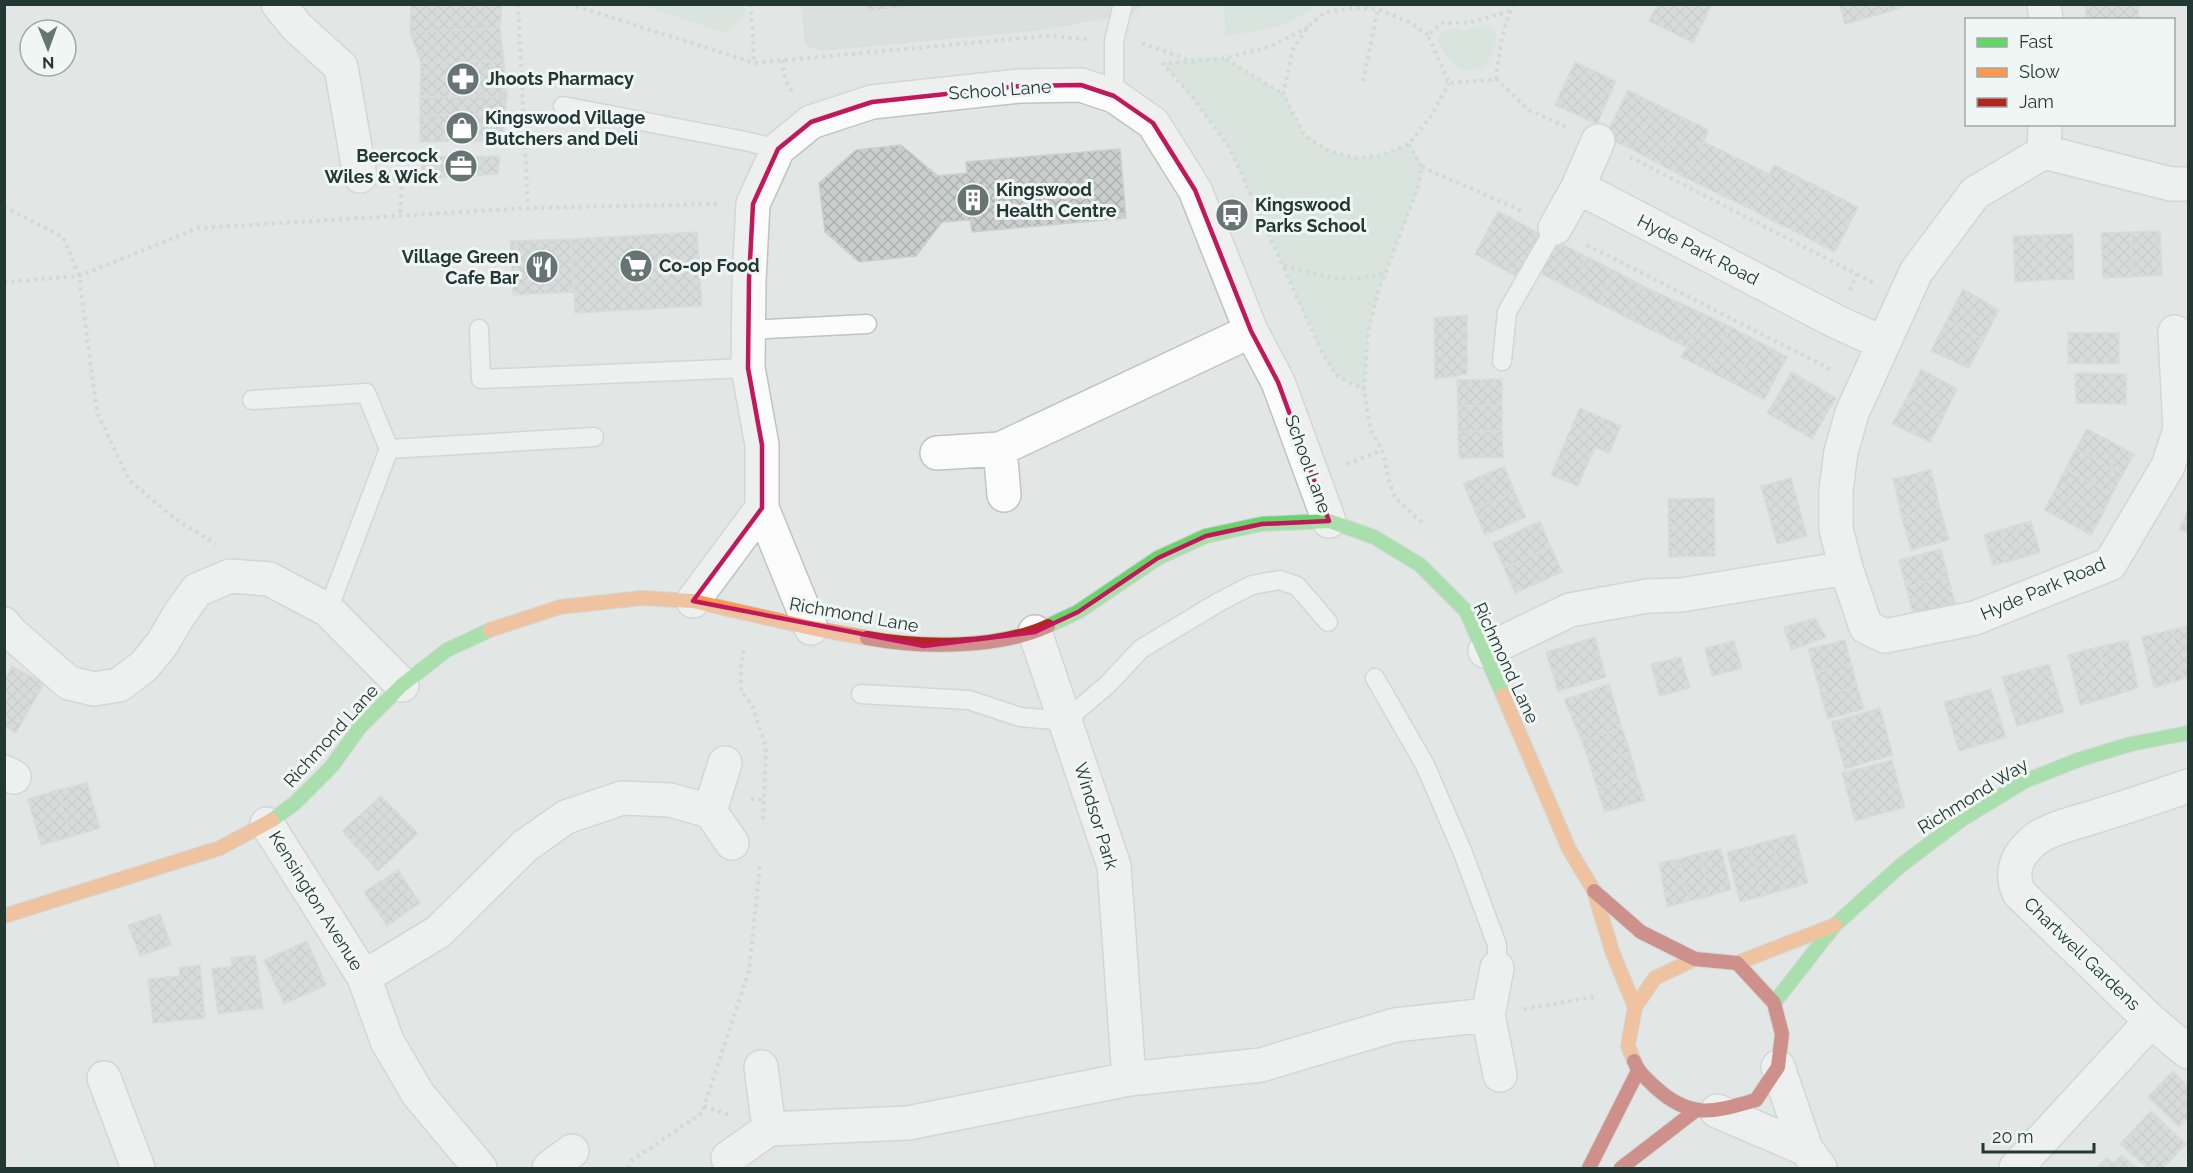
<svg xmlns="http://www.w3.org/2000/svg" width="2193" height="1173" font-family="Raleway,sans-serif">
<defs>
<pattern id="building-cross-hatch" width="8" height="8" patternUnits="userSpaceOnUse" patternTransform="scale(1.5)"><rect width="8" height="8" fill="#cacecd"/><path d="M0 0l8 8M0 8l8-8" fill="none" stroke="#adb2b0"/></pattern>
</defs>
<rect width="100%" height="100%" fill="#e2e7e5"/>
<path fill="#d1d8d5" d="M801,5H1143L1133,13L1045,30L823,51L805,46Z"/>
<path fill="#cddfd3" d="M641,5H744L745,15L725,33Z
M1311,5L1316,6L1289,23L1262,30L1225,36L1224,5Z
M1486,24L1496,32V43L1486,66C1481,67 1472,71 1467,71C1452,69 1442,51 1438,39L1442,32L1450,29L1468,30Z
M1194,57L1226,58L1283,94L1305,136L1329,151L1356,158L1382,155L1409,144L1422,167L1418,188L1377,295L1368,334L1364,390L1336,375L1322,352L1229,147L1191,95L1163,64Z"/>
<path fill="url(#building-cross-hatch)" stroke="#cbd0ce" stroke-width="1.5" d="M411,4H502L500,28L410,32Z
M867,4H933L868,11Z
M1657,4H1712L1693,43L1649,21Z
M1839,4H1863L1867,18L1845,24Z
M1863,4H1888L1890,11L1867,18Z
M1888,4H1910L1890,11Z
M2086,4H2138L2139,20H2086Z
M500,28L504,61L421,63L410,32Z
M504,61L507,96L420,97L421,63Z
M1575,62L1616,81L1597,124L1555,105Z
M1628,90L1656,104L1633,150L1605,137Z
M507,96L505,113L420,116V97Z
M1656,104L1682,117L1659,164L1633,150Z
M505,113L502,141L420,142V116Z
M1682,117L1709,130L1686,178L1659,164Z
M1704,142L1770,174L1752,210L1686,178Z
M901,145L938,176L967,173L966,162L1120,149L1126,218L972,232L970,220L942,222L916,256L859,262L825,232L819,183L856,150Z
M500,156L498,174L422,179V157Z
M1774,165L1800,178L1777,223L1752,210Z
M1800,178L1826,191L1804,236L1777,223Z
M1826,191L1858,207L1835,252L1804,236Z
M1498,211L1540,234L1517,277L1475,254Z
M2160,231L2162,275L2132,277L2131,232Z
M697,232L702,306L575,313L571,239Z
M2131,232L2132,277L2103,278L2101,233Z
M2073,234L2074,279L2044,280L2043,235Z
M2043,235L2044,280L2015,282L2013,236Z
M571,239L574,292L513,295L510,241Z
M1556,241L1587,257L1571,289L1540,273Z
M1587,257L1615,271L1598,303L1571,289Z
M1615,271L1645,287L1629,319L1598,303Z
M1645,287L1704,314L1686,347L1629,319Z
M1963,289L1999,310L1984,339L1947,320Z
M1704,314L1731,327L1709,371L1681,357Z
M1467,315V374L1435,379L1434,318Z
M1947,320L1984,339L1969,368L1931,351Z
M1731,327L1758,341L1735,384L1709,371Z
M2068,333H2119V364L2068,363Z
M1758,341L1787,357L1764,400L1735,384Z
M1921,369L1957,389L1944,416L1907,397Z
M1792,372L1836,398L1812,439L1767,413Z
M2075,373L2126,374V404L2076,403Z
M1502,379V405L1458,406L1457,380Z
M1907,397L1944,416L1930,442L1892,424Z
M1502,405V431L1458,432V406Z
M1580,408L1621,426L1609,453L1595,447L1578,486L1551,475Z
M2087,429L2134,454L2123,474L2076,449Z
M1502,431L1503,457L1459,458L1458,432Z
M2076,449L2123,474L2112,494L2065,469Z
M1504,466L1515,492L1474,509L1463,484Z
M2065,469L2112,494L2102,515L2055,490Z
M1931,470L1940,508L1902,518L1893,479Z
M1791,478L1807,536L1777,544L1761,486Z
M2055,490L2102,515L2091,535L2044,510Z
M1515,492L1526,517L1485,535L1474,509Z
M1714,498L1715,556L1669,557L1668,499Z
M1940,508L1949,540L1911,550L1902,518Z
M2188,510V533L2179,529Z
M1540,521L1551,547L1504,568L1493,543Z
M2031,521L2040,552L2025,557L2016,525Z
M2016,525L2025,557L2009,561L2000,530Z
M2000,530L2009,561L1993,566L1984,535Z
M1551,547L1562,572L1515,593L1504,568Z
M1941,549L1948,576L1906,587L1899,560Z
M1948,576L1955,603L1913,614L1906,587Z
M1815,618L1826,637L1791,650L1784,627Z
M2188,626V678L2183,679L2172,630Z
M2172,630L2183,679L2154,688L2142,637Z
M1595,637L1606,677L1558,691L1546,652Z
M1845,640L1851,663L1815,673L1808,649Z
M2128,640L2138,688L2109,697L2098,647Z
M1734,641L1742,668L1712,676L1705,648Z
M2098,647L2109,697L2080,705L2068,655Z
M1681,657L1690,688L1659,696L1651,664Z
M1851,663L1857,686L1821,696L1815,673Z
M2049,664L2064,712L2017,726L2002,677Z
M12,666L44,683L16,733L4,726V681Z
M1609,684L1622,728L1582,741L1564,700Z
M1857,686L1864,709L1828,719L1821,696Z
M1991,689L2006,737L1959,751L1944,702Z
M1880,708L1893,755L1845,769L1831,722Z
M1622,728L1630,752L1590,765L1582,741Z
M1630,752L1637,776L1597,788L1590,765Z
M1892,760L1905,807L1855,821L1842,773Z
M1637,776L1645,800L1605,812L1597,788Z
M87,783L100,828L70,837L58,790Z
M58,790L70,837L41,845L28,799Z
M381,796L418,833L378,871L342,831Z
M1795,834L1808,883L1786,889L1772,840Z
M1772,840L1786,889L1763,896L1750,846Z
M1750,846L1763,896L1740,902L1727,852Z
M1721,849L1731,889L1710,896L1700,853Z
M1700,853L1710,896L1689,901L1679,859Z
M1679,859L1689,901L1667,907L1659,863Z
M398,870L420,903L387,926L364,892Z
M160,914L171,945L140,956L128,925Z
M307,941L326,985L284,1004L264,960Z
M255,955L263,1008L218,1014L212,969L232,966L231,958Z
M200,965L205,1018L153,1023L148,979L180,976L179,968Z
M2173,1071L2188,1086V1117L2179,1127L2148,1097Z
M2151,1111L2186,1144L2163,1168H2147L2120,1144Z
M2122,1155L2137,1168H2096L2107,1158L2113,1164Z"/>
<g fill="none" stroke-linecap="round" stroke-linejoin="round">
<g stroke="#bfc4c2" stroke-width="21">
<path id="lane" d="M1114,96V41L1123,4
M563,106L745,141L778,149
M479,329L481,379L748,368
M748,330L867,324
M1502,361L1507,312L1555,228
M252,400L366,393L389,449
M328,610L389,449L594,437
M1375,678L1425,765L1463,853L1497,945V968
M861,694L969,700L1020,717L1065,721L1108,684L1141,649L1219,602L1252,585L1280,580L1297,586L1328,622"/>
</g>
<g stroke="#bfc4c2" stroke-width="36">
<path id="street" d="M278,4L297,27L341,67L360,176
M2044,4L2046,20
M2044,152L2045,124
M1578,187L1835,321L1883,343
M1555,228L1578,187L1598,141
M2175,332L2180,429L2168,466L2110,564L1975,618L1885,636L1866,627L1846,568L1836,529V490L1841,452L1852,413L1916,272L1975,193L2044,152L2171,184H2188
M1000,449L1004,495
M937,453L1000,449L1251,331
M693,601L762,508
M4,624L9,631L69,683L94,689L119,685L144,666L162,644L179,615L197,590L230,576L269,579L328,610L402,685
M811,628L762,508V445L748,368L749,280L753,204L778,149L811,122L872,102L1020,86L1081,85L1114,96L1153,123L1195,190L1251,331L1278,382L1329,521
M1035,632L1114,866L1129,1079
M1485,651L1570,610L1647,596L1681,595L1846,568
M725,763L710,811L732,843
M4,772L14,777
M267,824L364,977L387,1041L418,1094L480,1168
M1497,968L1488,1015L1500,1075
M364,977L438,932L525,846L566,817L622,798L670,800L710,811
M2151,1021L2019,893C2011,875 2014,861 2028,846C2044,828 2077,823 2100,815C2129,806 2159,796 2188,786
M1778,1067L1806,1149L1820,1168
M104,1078L138,1168
M1717,1111L1806,1149
M769,1129L908,1123L1129,1079L1261,1065L1395,1025L1488,1015
M728,1158L769,1129L761,1067
M549,1168L572,1151
M2016,1168L2151,1021L2188,1052"/>
</g>
<g stroke="#bfc5c2" stroke-width="16">
<path id="fast" d="M1048,626L1078,612L1158,558L1206,536L1262,524L1329,521L1374,537L1420,565L1466,611L1503,695
M272,820L295,803L332,766L360,727L402,685L447,650L490,630
M1774,1003L1835,925L1900,866L1961,820L2025,781L2078,760L2131,744L2188,733"/>
</g>
<g stroke="#bfc5c2" stroke-width="16">
<path id="slow" d="M490,630L560,607L642,598L693,601L811,628L867,638
M1503,695L1569,849L1594,891L1612,951L1635,1007
M4,916L220,848L272,820
M1737,963L1835,925
M1634,1061L1628,1046L1635,1007L1655,978L1695,959"/>
</g>
<g stroke="#bfc5c2" stroke-width="16">
<path id="jam" d="M867,638C921,648 998,649 1048,626
M1594,891L1641,932L1695,959
M1634,1061C1638,1072 1646,1078 1655,1087C1691,1120 1713,1112 1756,1100L1778,1067L1782,1034L1774,1003L1737,963L1695,959
M1589,1168L1638,1071
M1621,1168L1695,1111"/>
</g>
<path stroke="#c0c7c6" stroke-width="4" stroke-dasharray="3 4.5" stroke-linecap="butt" d="M518,4L528,207
M569,4L754,63
M751,4L754,63L1046,36L1087,39
M1510,11L1468,23H1442L1428,35L1449,83L1496,79C1499,58 1502,21 1515,4
M1308,27L1269,47L1226,58L1163,64L1191,95L1229,147L1322,352L1336,375L1364,390
M1428,35L1409,22L1378,9L1349,8L1324,13L1308,27L1293,49L1283,94L1305,136L1329,151L1356,158L1382,155L1409,144L1431,116L1449,83
M1142,43L1191,61
M1226,59L1283,94
M783,60L785,80L793,93
M1496,79L1529,110L1566,127
M1363,81L1378,9
M1409,144L1422,167L1418,188L1377,295L1368,334L1364,390L1370,429L1382,450L1389,481L1395,498L1423,523
M1630,157L1874,283
M1422,167L1524,212
M393,180L402,181L400,215
M4,207L63,237L79,276L97,412L129,480L174,518L216,544
M1587,245L1834,371
M1284,266L1333,278L1356,279L1385,273
M4,282L79,276L198,228L528,208L717,204
M1850,290L1857,274
M1347,464L1382,450
M744,650L741,666V691L752,705L766,748L763,824
M751,799L765,800
M1524,1009L1594,997
M704,1106L729,1115
M628,1168L631,1161L702,1113L749,971L760,865"/>
<use href="#lane" stroke="#fbfbfb" stroke-width="18"/>
<use href="#street" stroke="#fbfbfb" stroke-width="33"/>
<use href="#fast" stroke="#63d668" stroke-width="14"/>
<use href="#slow" stroke="#ff974d" stroke-width="14"/>
<use href="#jam" stroke="#b3261e" stroke-width="14"/>
</g>
<path d="M0 0H2193V1173H0ZM1081,85L1114,96L1153,123L1195,190L1251,331L1278,382L1329,521L1262,524L1206,536L1158,558L1078,612L1035,632L924,646L693,601L762,508V445L748,368L749,280L753,204L778,149L811,122L872,102L1020,86Z" fill="#e2e7e5" fill-opacity=".55" fill-rule="evenodd"/>
<path fill="none" stroke="#c2185b" stroke-width="4.5" stroke-linejoin="round" d="M1081,85L1114,96L1153,123L1195,190L1251,331L1278,382L1329,521L1262,524L1206,536L1158,558L1078,612L1035,632L924,646L693,601L762,508V445L748,368L749,280L753,204L778,149L811,122L872,102L1020,86Z"/>
<defs>
<g id="pharmacy-disc" transform="scale(1.725)"><circle r="9.5" fill="#667571" stroke="#f0f6f4"/><path d="M-2-6h4v4h4v4h-4v4h-4v-4h-4v-4h4Z" fill="#fff"/></g>
<g id="shop-disc" transform="scale(1.725)"><circle r="9.5" fill="#667571" stroke="#f0f6f4"/><path d="M-5-2.5h2.3a2.7 3.5 0 0 1 5.4 0H5L5.5 6h-11ZM-1.5-2.5h3a1.5 2.3 0 0 0-3 0Z" fill="#fff"/></g>
<g id="office-disc" transform="scale(1.725)"><circle r="9.5" fill="#667571" stroke="#f0f6f4"/><path d="M-6-3h4V-5.5h4V-3h4V5H-6ZM-1-4.5V-3h2v-1.5ZM-6 0V1H6V0Z" fill="#fff"/></g>
<g id="building-disc" transform="scale(1.725)"><circle r="9.5" fill="#667571" stroke="#f0f6f4"/><path d="M-4-6H4V6H1V3H-1V6H-4ZM-2.5-4.3h1.7v1.8h-1.7ZM.8-4.3h1.7v1.8H.8ZM-2.5-1h1.7V.8h-1.7ZM.8-1h1.7V.8H.8Z" fill="#fff"/></g>
<g id="bus-disc" transform="scale(1.725)"><circle r="9.5" fill="#667571" stroke="#f0f6f4"/><path d="M-5-6H5V4H4V6H2V4H-2V6H-4V4H-5ZM-3.5-4V0h7V-4ZM-3.5 1.2v1.5H-2V1.2ZM2 1.2v1.5H3.5V1.2Z" fill="#fff"/></g>
<g id="supermarket-disc" transform="scale(1.725)"><circle r="9.5" fill="#667571" stroke="#f0f6f4"/><path d="M-6-5.5h2.5l.6 2H6L4.5 2H-2.5L-4.4-4H-6ZM-1.5 3.2a1.3 1.3 0 1 0 .1 0ZM3 3.2a1.3 1.3 0 1 0 .1 0Z" fill="#fff"/></g>
<g id="restaurant-disc" transform="scale(1.725)"><circle r="9.5" fill="#667571" stroke="#f0f6f4"/><path d="M-5-6h1v4h1v-4h1v4h1v-4h1v5L-1.5 .5V6h-2V.5L-5-1ZM5-6V6H3V1.5H1.5Q1.5-4 5-6Z" fill="#fff"/></g>
</defs>
<g fill-rule="evenodd">
<use href="#pharmacy-disc" x="463" y="79"/>
<use href="#shop-disc" x="462" y="128"/>
<use href="#office-disc" x="461" y="166"/>
<use href="#building-disc" x="973" y="200"/>
<use href="#bus-disc" x="1232" y="215"/>
<use href="#supermarket-disc" x="636" y="266"/>
<use href="#restaurant-disc" x="542" y="267"/>
</g>
<g text-anchor="middle" stroke-width="6" stroke-linejoin="round" paint-order="stroke">
<g font-size="18" font-weight="bold" fill="#233833" stroke="#f0f6f4" text-anchor="start">
<text x="486" y="85">Jhoots Pharmacy</text>
<text x="485" y="124">Kingswood Village<tspan x="485" dy="21">Butchers and Deli</tspan></text>
<text x="438" y="162" text-anchor="end">Beercock<tspan x="438" dy="21">Wiles &amp; Wick</tspan></text>
<text x="996" y="196">Kingswood<tspan x="996" dy="21">Health Centre</tspan></text>
<text x="1255" y="211">Kingswood<tspan x="1255" dy="21">Parks School</tspan></text>
<text x="519" y="263" text-anchor="end">Village Green<tspan x="519" dy="21">Cafe Bar</tspan></text>
<text x="659" y="272">Co-op Food</text>
</g>
<g font-size="18" fill="#233833" stroke="#f0f6f4">
<text transform="translate(1000 90) rotate(-4)" y="6">School Lane</text>
<text transform="translate(1698 250) rotate(27)" y="6">Hyde Park Road</text>
<text transform="translate(1308 464) rotate(70)" y="6">School Lane</text>
<text transform="translate(2043 589) rotate(-23)" y="6">Hyde Park Road</text>
<text transform="translate(854 615) rotate(10)" y="6">Richmond Lane</text>
<text transform="translate(1506 663) rotate(65)" y="6">Richmond Lane</text>
<text transform="translate(331 736) rotate(-48)" y="6">Richmond Lane</text>
<text transform="translate(1973 796) rotate(-32)" y="6">Richmond Way</text>
<text transform="translate(1096 816) rotate(73)" y="6">Windsor Park</text>
<text transform="translate(316 901) rotate(58)" y="6">Kensington Avenue</text>
<text transform="translate(2082 954) rotate(44)" y="6">Chartwell Gardens</text>
</g>
</g>
<rect width="2193" height="1173" fill="none" stroke="#233833" stroke-width="12"/>
<rect x="1965" y="18" width="210" height="108" fill="#f0f6f4" stroke="#9eaaa7" stroke-width="1.5"/>
<rect x="1977" y="38" width="30" height="9" fill="#63d668" stroke="#9eaaa7" stroke-width="1.5"/>
<text x="2019" y="48" font-size="18" fill="#233833">Fast</text>
<rect x="1977" y="68" width="30" height="9" fill="#ff974d" stroke="#9eaaa7" stroke-width="1.5"/>
<text x="2019" y="78" font-size="18" fill="#233833">Slow</text>
<rect x="1977" y="98" width="30" height="9" fill="#b3261e" stroke="#9eaaa7" stroke-width="1.5"/>
<text x="2019" y="108" font-size="18" fill="#233833">Jam</text>
<g transform="translate(48 48) rotate(179)"><circle r="28" fill="#f0f6f4" stroke="#9eaaa7" stroke-width="1.5"/>
<path d="M0-4.5L10 22L0 15L-10 22Z" fill="#667571"/>
<text y="-9" font-size="16" font-weight="bold" text-anchor="middle" fill="#233833">N</text>
</g>
<path d="M1983 1143v9h111v-9" fill="none" stroke="#233833" stroke-width="3"/>
<text x="1992" y="1143" font-size="18" fill="#233833" stroke="#f0f6f4" stroke-width="4.5" paint-order="stroke">20 m</text>
</svg>
